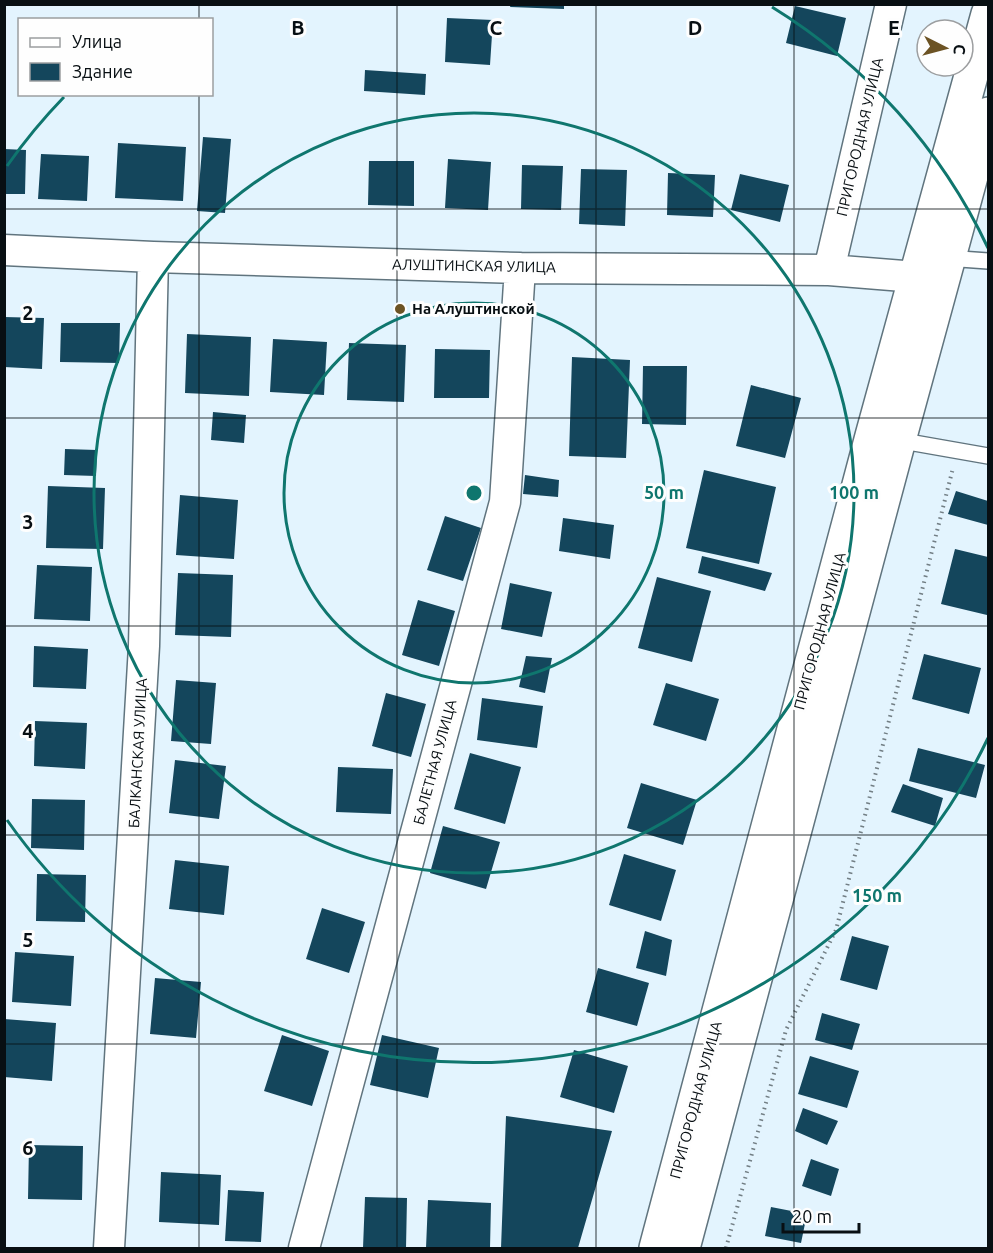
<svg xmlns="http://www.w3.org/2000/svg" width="993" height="1253" font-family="Ubuntu,sans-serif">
<rect width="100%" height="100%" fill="#e3f4fe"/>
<path fill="#14465c" d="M511,4H564V9L510,7Z
M795,6L846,18L837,56L786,43Z
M447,18L493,20L490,65L445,62Z
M365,70L426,74L425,95L364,91Z
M203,137L231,139L225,213L197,211Z
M118,143L186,147L183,201L115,198Z
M4,149L26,150L25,194H4Z
M41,154L89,156L87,201L38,199Z
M448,159L491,162L488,210L445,208Z
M369,161H414V206L368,205Z
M522,165L563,166L561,210L521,209Z
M581,169L627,170L625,226L579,224Z
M668,173L715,175L713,217L667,215Z
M740,174L789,185L780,222L731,210Z
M4,317L44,318L42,369L4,367Z
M61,323H120L119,363L60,362Z
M187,334L251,337L249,396L185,393Z
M273,339L327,342L324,395L270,392Z
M349,343L406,345L404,402L347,400Z
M435,349L490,350L489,398H434Z
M572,357L630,360L626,458L569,456Z
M643,366H687L686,425L642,424Z
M751,385L801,398L785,458L736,446Z
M213,412L246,415L244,443L211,440Z
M65,449L97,450L96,476L64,475Z
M704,470L776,487L759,564L686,548Z
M525,475L559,480L558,497L523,494Z
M48,486L105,488L103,549L46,548Z
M956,491L988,501V525L948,514Z
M180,495L238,500L234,559L176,555Z
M445,516L481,528L463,581L427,570Z
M563,518L614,525L610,559L559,551Z
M955,549L988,557L987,615L941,604Z
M702,556L772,573L765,591L698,573Z
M37,565L92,567L90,621L34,619Z
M178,573L233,575L231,637L175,635Z
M657,577L711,591L692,662L638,648Z
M510,583L552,592L542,637L501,629Z
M418,600L455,611L439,666L402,655Z
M34,646L88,649L86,689L33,687Z
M924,654L981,668L969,714L912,699Z
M526,656L552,658L545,693L519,687Z
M176,680L216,683L211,744L171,741Z
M666,683L719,699L706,741L653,725Z
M386,693L426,704L411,757L372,746Z
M482,698L543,706L537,748L477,740Z
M35,721L87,723L85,769L34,766Z
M918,748L985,765L976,798L909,781Z
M470,753L521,767L505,824L454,809Z
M175,760L226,766L219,819L169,813Z
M338,767L393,769L391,814L336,812Z
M641,783L697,800L683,845L627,828Z
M903,784L943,798L935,826L891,812Z
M32,799L85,800L84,850L31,848Z
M443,826L500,842L486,889L430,873Z
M624,854L676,870L661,921L609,905Z
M175,860L229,866L224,915L169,909Z
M37,874L86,875L85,922L36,921Z
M322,908L365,922L349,973L306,959Z
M645,931L672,940L666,976L636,968Z
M852,936L889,946L877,990L840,980Z
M15,952L74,956L71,1006L12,1002Z
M598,968L649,983L637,1026L586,1012Z
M155,978L201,982L196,1038L150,1034Z
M822,1013L860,1024L852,1050L815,1040Z
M4,1019L56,1023L52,1081L4,1077Z
M282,1035L329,1051L312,1106L264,1091Z
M382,1035L439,1048L428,1098L370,1085Z
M574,1050L628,1066L614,1113L560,1097Z
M810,1056L859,1071L847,1108L798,1094Z
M803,1108L838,1121L827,1145L795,1131Z
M506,1116L612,1131L578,1248H501Z
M29,1145L83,1146L82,1200L28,1199Z
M811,1159L839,1169L831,1196L802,1186Z
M161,1172L221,1175L219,1225L159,1222Z
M228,1190L264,1192L261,1242L225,1241Z
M365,1197L407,1198L406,1248H363Z
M428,1200L491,1203L490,1248H426Z
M771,1207L807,1214L801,1243L765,1236Z"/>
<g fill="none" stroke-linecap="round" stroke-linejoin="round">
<g stroke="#60747e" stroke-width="18">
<path id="lane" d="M946,258L988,261
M897,440L988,456"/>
</g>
<g stroke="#60747e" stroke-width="33">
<path id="street" d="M4,250L153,257L520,268L829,270L916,277L939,284
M829,270L891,4
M109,1248L144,646L153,257
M304,1248L505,502L520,268"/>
</g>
<g stroke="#60747e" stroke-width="36">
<path id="secondary" d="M656,1248L872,436L988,14
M683,1248L899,440L988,114"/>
</g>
<path stroke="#727e84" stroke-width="4" stroke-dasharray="1.5 4.5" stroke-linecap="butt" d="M726,1248L786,1030L836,930L953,468"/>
<use href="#lane" stroke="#fff" stroke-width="15"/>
<use href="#street" stroke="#fff" stroke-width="30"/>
<use href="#secondary" stroke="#fff" stroke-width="33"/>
</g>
<path fill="none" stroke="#080f13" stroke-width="1.5" stroke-opacity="0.55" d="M199,4V20M397,4V1248M596,4V1248M794,4V1248M199,94V1248M4,209H988M4,418H988M4,626H988M4,835H988M4,1044H988"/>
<g fill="none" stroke="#0f766e" stroke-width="3">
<circle cx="474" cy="493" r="190"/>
<circle cx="474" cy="493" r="380"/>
<path d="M988 738A570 570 0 0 1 7 820M7 166A570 570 0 0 1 64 97M772 7A570 570 0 0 1 988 248"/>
</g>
<circle fill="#6c5324" stroke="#fefefe" stroke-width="2" cx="400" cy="309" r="6"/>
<g text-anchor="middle" stroke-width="6" stroke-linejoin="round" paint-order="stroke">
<g font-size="15" fill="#080f13" stroke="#fefefe">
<text transform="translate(860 137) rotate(-77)" y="5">ПРИГОРОДНАЯ УЛИЦА</text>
<text transform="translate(474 266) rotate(1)" y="5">АЛУШТИНСКАЯ УЛИЦА</text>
<text transform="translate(820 631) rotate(-75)" y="5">ПРИГОРОДНАЯ УЛИЦА</text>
<text transform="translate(138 753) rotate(-87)" y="5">БАЛКАНСКАЯ УЛИЦА</text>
<text transform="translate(435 762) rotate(-75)" y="5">БАЛЕТНАЯ УЛИЦА</text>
<text transform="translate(696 1100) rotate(-75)" y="5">ПРИГОРОДНАЯ УЛИЦА</text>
</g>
<g font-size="15" font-weight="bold" fill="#080f13" stroke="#fefefe" text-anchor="start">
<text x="412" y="314">На Алуштинской</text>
</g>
</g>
<g font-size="20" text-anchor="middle" font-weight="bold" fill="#080f13" stroke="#fefefe" stroke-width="6" stroke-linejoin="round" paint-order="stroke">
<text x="298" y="35">B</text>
<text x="496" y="35">C</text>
<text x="695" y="35">D</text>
<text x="894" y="35">E</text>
<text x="28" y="320">2</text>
<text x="28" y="529">3</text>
<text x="28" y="738">4</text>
<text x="28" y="947">5</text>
<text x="28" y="1155">6</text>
</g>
<circle cx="474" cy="493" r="9" fill="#0f766e" stroke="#fefefe" stroke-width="3"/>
<g font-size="18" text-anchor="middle" font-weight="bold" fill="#0f766e" stroke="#fefefe" stroke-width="6" stroke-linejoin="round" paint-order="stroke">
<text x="664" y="499">50 m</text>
<text x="854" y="499">100 m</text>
<text x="877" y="902">150 m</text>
</g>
<rect width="993" height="1253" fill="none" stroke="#080f13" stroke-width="12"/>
<rect x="18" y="18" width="195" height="78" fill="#fefefe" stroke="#9c9ea0" stroke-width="1.5"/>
<rect x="30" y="38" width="30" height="9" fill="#ffffff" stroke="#9c9ea0" stroke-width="1.5"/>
<text x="72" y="48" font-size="18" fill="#080f13">Улица</text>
<rect x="30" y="63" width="30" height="18" fill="#14465c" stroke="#9c9ea0" stroke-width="1.5"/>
<text x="72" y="78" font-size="18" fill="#080f13">Здание</text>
<g transform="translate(945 48) rotate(96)"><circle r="28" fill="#fefefe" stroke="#9c9ea0" stroke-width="1.5"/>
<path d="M0-4.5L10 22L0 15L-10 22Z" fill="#6c5324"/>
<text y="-9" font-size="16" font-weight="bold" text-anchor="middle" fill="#080f13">С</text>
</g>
<path d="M783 1223v9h76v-9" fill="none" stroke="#080f13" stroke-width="3"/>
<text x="792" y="1223" font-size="18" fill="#080f13" stroke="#fefefe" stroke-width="4.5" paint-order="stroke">20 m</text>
</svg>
